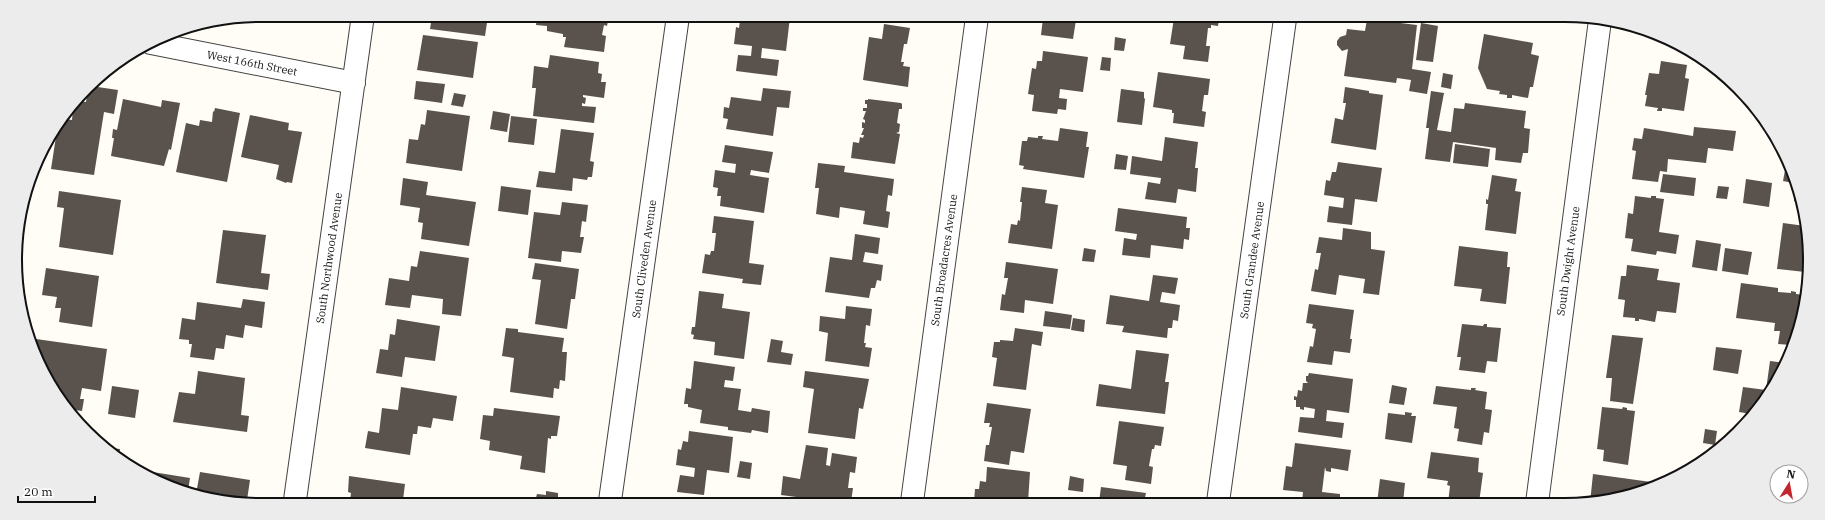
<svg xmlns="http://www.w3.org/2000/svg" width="1825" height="520" font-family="'IBM Plex Serif',serif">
<rect width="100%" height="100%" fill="#fffdf5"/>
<path fill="#5a524d" d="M427,16H488L485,36L430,29L432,17Z
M537,16H609L607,26L604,25L602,35L606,36L604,52L564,47L566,37H563V34L547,31V26L536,25Z
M745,17H790L786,51L762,48L761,58L779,60L777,76L736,71L738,55L751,56L752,46L734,44L736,27L739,28L740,20L744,21Z
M1043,18H1098L1097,23L1076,20L1073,39L1041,35Z
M1174,18H1219L1218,26L1211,25V28H1208L1206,46H1210L1208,62L1183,59L1185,46L1170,44Z
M1367,19L1417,25L1412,69L1431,72L1427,94L1409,91L1411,80L1397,78L1396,83L1344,76L1348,49L1342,51L1337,45V41L1340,37L1346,35L1347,29L1365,31Z
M1421,23L1438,26L1433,62L1416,60Z
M884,24L910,28L907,44H904L901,62H904L903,66L910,67L908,87L863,80L869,37L882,39Z
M1484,34L1533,43L1531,54L1539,56L1533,87H1530L1528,98L1512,95V98H1507V95L1499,94L1500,91L1487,89L1478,68Z
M423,35L478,42L473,78L417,70Z
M1115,37L1126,39L1124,51L1114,50Z
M1043,51L1088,57L1083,92L1060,89L1059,98L1067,99L1066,110L1058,109L1057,114L1032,111L1034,95L1028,94L1032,68L1036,69L1037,61H1042Z
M550,55L599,62L598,73L602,74L601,82H606L604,98L583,95V97L586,98L585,104L582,103V106L596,107L594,123L533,116L536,88H532L534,66L548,68Z
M1102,57L1111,58L1110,71L1100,70Z
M1661,61L1687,65L1685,78L1689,79L1684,111L1662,108V111H1657L1658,108L1645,106L1647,95H1645L1649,73L1659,74Z
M1158,72L1210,79L1208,95H1204L1202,111L1206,112L1204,127L1173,123L1174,113H1172V110L1153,107Z
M1443,73L1453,75L1451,89L1441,87Z
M416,81L445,84L442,103L414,99Z
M91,86L118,90L114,114L104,112L94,175L51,169L57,130L66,119L72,120L73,108L79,101L86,102L88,89Z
M1345,87L1369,91V93L1383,95L1376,150L1331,143L1335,118L1343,120L1346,103H1343Z
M763,88L791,91L789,108L777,107L773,136L726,129L728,119L723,118L724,107L729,108L731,97L761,101Z
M1121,89L1144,92V98L1145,99L1142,125L1117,122Z
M1431,91L1444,93L1437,130L1451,132L1454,108L1464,109L1465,103L1526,111L1524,128L1530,129L1528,153H1523L1521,163L1495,160L1496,148L1453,142L1450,162L1425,159L1429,128H1426Z
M454,93L466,95L463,107L451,105Z
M123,99L161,107L162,100L180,103L171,150L169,149L164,166L111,156L114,138H112L113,129L117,130Z
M868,99L901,103L902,104V109H899L897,123L900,124L899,132L896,133L900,134L895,164L851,158L853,142L859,143L860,137L863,138L864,135H861L864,128H862V122L865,123V120L863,119L866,111H863V108H867V104H865V100H868Z
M215,108L240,113L227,182L176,172L186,123L199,126L200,120L212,122L213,111L214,112Z
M427,110L470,116L462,171L406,163L409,139L418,140L421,124L425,125Z
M493,111L510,114L507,132L490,129Z
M250,115L289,123L288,130L302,132L292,183L287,182L286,183L276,179L279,165L241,157Z
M511,116L537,119L534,145L508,142Z
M1694,127L1736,131L1733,151L1708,148L1706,163L1668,159L1667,172L1660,171L1658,182L1632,179L1636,151L1632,150L1634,138L1642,139L1644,128L1693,136Z
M1060,128L1088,132L1086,147H1089L1084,178L1023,169L1024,166L1019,165L1022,141H1027L1028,137L1038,138V136H1043L1042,139L1058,141Z
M561,129L594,133L590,161L594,162L592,177H588L587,180L573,178L572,191L536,187L539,171L555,173Z
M1165,137L1198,142L1195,168H1198L1196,192L1178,189L1176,203L1145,199L1148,182L1160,184L1161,178L1130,174L1132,156L1162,161Z
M1455,144L1490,149L1488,167L1453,163Z
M725,145L773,152L769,173L751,170L750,175L769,178L764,213L720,206L721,196H717L718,188L713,187L715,170L735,173L736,164L722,162Z
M1116,154L1128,156L1126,170L1114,169Z
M1338,162L1382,168L1377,202L1355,199L1352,225L1327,222L1329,206L1343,208L1344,198L1324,195L1326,180L1330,181L1332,172H1336Z
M818,163L845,166L844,172L894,179L892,196L888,195L886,211L890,212L888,228L863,224L865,211L840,207L839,218L816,214L819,188H815Z
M1786,165L1793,183L1783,181Z
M1663,174L1696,178L1694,196L1660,192Z
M1492,175L1517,179L1515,191L1521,192L1516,234L1485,230L1488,204H1486V199L1488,200Z
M403,178L428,182L426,195L476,202L469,246L421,239L423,223L418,222L420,208L400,205Z
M1746,179L1772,183L1769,207L1743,203Z
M501,186L531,190L528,215L498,211Z
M1718,186L1729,187L1727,199L1716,198Z
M1022,187L1047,190L1045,203L1058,205L1052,249L1008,243L1011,224L1017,225L1018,220L1020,221L1022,202H1020Z
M1796,189L1801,202L1794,201Z
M59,191L121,200L113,255L59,247L64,208L57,207Z
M1635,196L1651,198V196H1656V198L1664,199L1659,232L1679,235L1676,254L1657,251L1656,255L1631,251L1633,239L1625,238L1628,213L1633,214Z
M562,202L588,205L586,222L582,221L580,237H584L581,253L562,251L561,262L528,258L534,212L560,215Z
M1118,208L1187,217L1186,228H1190L1189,240L1184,239L1183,249L1151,245L1150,258L1122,255L1124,238L1136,240L1137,234L1115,231Z
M714,216L754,221L749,263L764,265L761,285L742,283L743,279L702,273L705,254L710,255L711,251H714L716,233H712Z
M1783,223L1805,226V272L1777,269Z
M1343,228L1371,232V249L1385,251L1379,295L1363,293L1365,279L1339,275L1336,295L1311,291L1315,269L1318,270L1321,253H1316L1319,237L1342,240Z
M223,230L266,235L261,273L270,274L268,290L216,283Z
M855,234L880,238L878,254L865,252L863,262L883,265L881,281L877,280L875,288H871L869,298L825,292L830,257L852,260Z
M1696,240L1721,244L1717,271L1692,267Z
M1459,246L1508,252L1507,267H1510L1506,304L1480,301L1482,289L1454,286Z
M1084,248L1096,250L1094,262L1082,261Z
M1725,248L1752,252L1748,275L1722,271Z
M420,251L469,258L461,316L442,314L443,299L412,295L410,308L385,305L389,278L409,281L411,266L417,267Z
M1006,262L1058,269L1053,304L1025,300L1024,313L1000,310L1002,294L1005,295L1008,278H1004Z
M535,263L579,269L575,299H571L567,329L535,324L541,280L532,279Z
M1627,265L1659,269L1657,280L1680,283L1676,313L1657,311L1655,322L1639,319V321H1635V318L1623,317L1625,300L1618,299L1621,276H1626Z
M46,268L99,276L92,327L59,322L61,308H55L57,297L42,295Z
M1153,275L1178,278L1175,294L1162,292L1160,302L1180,305L1178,321L1173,320L1172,328H1168L1167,338L1122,332L1124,326L1106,324L1110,295L1149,301Z
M1741,283L1778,288V292L1791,293V291L1796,292V294L1805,295V308L1791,345L1778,344L1780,331H1774L1775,323L1736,318Z
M699,291L724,294L722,308L750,312L744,359L714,355L715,342L693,339L694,335L691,334L692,327H695Z
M243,299L265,302L262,328L245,325L243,338L226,335L224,349L216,348L214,360L190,357L192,344H189V340L179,339L182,318L195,320L197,302L241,308Z
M1309,304L1354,310L1350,339H1352L1350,353L1334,351L1332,365L1307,362L1310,346L1313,347L1316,329L1312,328L1313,324L1306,323Z
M846,306L872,309L870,326L866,325L864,343H866L865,347L872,348L869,367L825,361L828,333L819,331L820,316L845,319Z
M1045,311L1072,315L1070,329L1043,326Z
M1073,318L1085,320L1084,332L1071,330Z
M397,319L440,326L435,361L405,357L402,377L376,373L380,349L388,350L390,334L395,335Z
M1462,324L1483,326L1484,324H1487V327L1501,328L1497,362L1487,361L1485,373L1459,370L1461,357H1457Z
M506,328L518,329V332L564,338L562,352H567L565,381L560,380L559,389L554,388L553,398L510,392L514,358L502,356Z
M1015,328L1043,332L1041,346L1032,344L1026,390L993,386L997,358L992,357L994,342H1000V340L1013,341Z
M1612,335L1643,338L1633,404L1610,401L1612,378H1606Z
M36,339L107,349L101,391L82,388L80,399H84L82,411L66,409L41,359V357L40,356L35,347Z
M771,339L783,341L781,352L793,354L791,365L767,362Z
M1716,347L1742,350L1738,374L1713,370Z
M1136,350L1169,354L1165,382H1169L1165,414L1096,406L1099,384L1131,389Z
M694,361L735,367L733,381L725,380L724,387L741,389L738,410L751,412L752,408L770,411L768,433L752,430L751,433L728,430V427L700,423L702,410L688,407V404H684L686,388L691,389Z
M1770,361L1785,363L1777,382L1751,414L1739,412L1743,387L1766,390Z
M198,371L245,378L241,415L249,416L247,432L173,422L179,392L195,394Z
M805,371L869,379L863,409L859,408L855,439L808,433L814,389L803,387Z
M1309,373L1353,379L1349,413L1327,410L1326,421L1344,423L1342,438L1298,432L1300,417L1314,418L1315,409L1304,407V410L1300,409V407H1296V400H1294V396L1297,397L1298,390L1302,391L1303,383H1308L1306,381V376H1308Z
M1392,385L1407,388L1404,405L1389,403Z
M112,386L139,390L135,418L108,414Z
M1436,386L1471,390V388H1476L1475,390L1487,392L1485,409L1492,410L1489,433L1484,432L1482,445L1457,441L1459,429L1454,428L1457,407L1433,404Z
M401,387L457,396L453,421L433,418L431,428L418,426L417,434H413L410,455L365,448L368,431L379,433L382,408L398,410Z
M987,403L1031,409L1024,453L1011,451L1009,465L984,461L986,445H989L992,427H989L990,423H984Z
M1602,407L1622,409L1623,407L1627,408V410L1635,411L1628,465L1603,461L1604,450L1597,449Z
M494,408L560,416L557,436H551V439L548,438L545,473L520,469L522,456L489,450L490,441L480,439L483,415L493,416Z
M1405,412L1412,413L1411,416H1416L1412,443L1385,439L1388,413L1405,415Z
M1119,421L1164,427L1161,446L1155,445L1154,449H1152L1149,466L1153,467L1151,484L1125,480L1127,466L1113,464Z
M1705,429L1717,431L1715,445L1703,443Z
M689,431L733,437L729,473L707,470L704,495L677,492L680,475L694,477L695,468L676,465L678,449L681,450L683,441L688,442Z
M1295,443L1351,450L1348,471L1331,468V472L1326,471L1325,467L1322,492L1340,494V502H1302L1303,492L1283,490L1286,466L1292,467Z
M806,445L828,448L826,465L830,466L832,453L857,457L855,473L850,472L848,488H853L851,502L827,501L781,495L783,476L800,479Z
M110,448L120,449L119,456L112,450Z
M1431,452L1479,458L1478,472L1483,473L1479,503H1448L1450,486L1447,485L1448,481L1427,478Z
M740,461L752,463L750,479L737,477Z
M987,467L1030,472L1028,502H974L975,489H979L980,481L986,482Z
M134,469L190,478L188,491L137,472Z
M200,472L250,480L247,500H212L196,494Z
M1593,474L1651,482L1650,489L1597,503H1590Z
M349,476L405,484L403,500L380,497V501H350L351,493L348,492Z
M1070,476L1084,479L1083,492L1068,490Z
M1380,479L1405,483L1403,503H1377Z
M1101,487L1146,493L1144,502H1099Z
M546,491L558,493V497H562L561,501H535L537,494L546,495Z"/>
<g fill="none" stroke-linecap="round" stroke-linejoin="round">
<g stroke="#444" stroke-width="24">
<path id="minor" d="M151,43L354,83
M295,500L363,15
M610,501L678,16
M912,502L977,17
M1218,502L1285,19
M1537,503L1600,20"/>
</g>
<use href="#minor" stroke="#fff" stroke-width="22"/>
</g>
<g text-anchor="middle" stroke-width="4" stroke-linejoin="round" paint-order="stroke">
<g font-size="11" fill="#111" stroke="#fff">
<text transform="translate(252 63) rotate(11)" y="4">West 166th Street</text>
<text transform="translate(329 258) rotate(-82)" y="4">South Northwood Avenue</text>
<text transform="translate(644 259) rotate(-82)" y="4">South Cliveden Avenue</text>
<text transform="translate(944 260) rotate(-82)" y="4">South Broadacres Avenue</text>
<text transform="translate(1252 260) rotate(-82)" y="4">South Grandee Avenue</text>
<text transform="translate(1568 261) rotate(-82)" y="4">South Dwight Avenue</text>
</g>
</g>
<path d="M0 0H1825V520H0ZM260 22H1565A238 238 0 0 1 1803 260V260A238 238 0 0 1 1565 498H260A238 238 0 0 1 22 260V260A238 238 0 0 1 260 22Z" fill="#ececec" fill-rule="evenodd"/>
<path fill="none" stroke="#111" stroke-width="2" d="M260 22H1565A238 238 0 0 1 1803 260V260A238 238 0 0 1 1565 498H260A238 238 0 0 1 22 260V260A238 238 0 0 1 260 22Z"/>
<g transform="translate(1789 484) rotate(11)"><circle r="19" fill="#ffffff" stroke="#a0a0a0"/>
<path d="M0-3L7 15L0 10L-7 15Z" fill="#c4262e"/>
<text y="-6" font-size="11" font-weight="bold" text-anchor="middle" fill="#111111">N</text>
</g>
<path d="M18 496v6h77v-6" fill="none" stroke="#111111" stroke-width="2"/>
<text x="24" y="496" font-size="12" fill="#111111" stroke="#ffffff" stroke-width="3" paint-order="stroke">20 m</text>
</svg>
